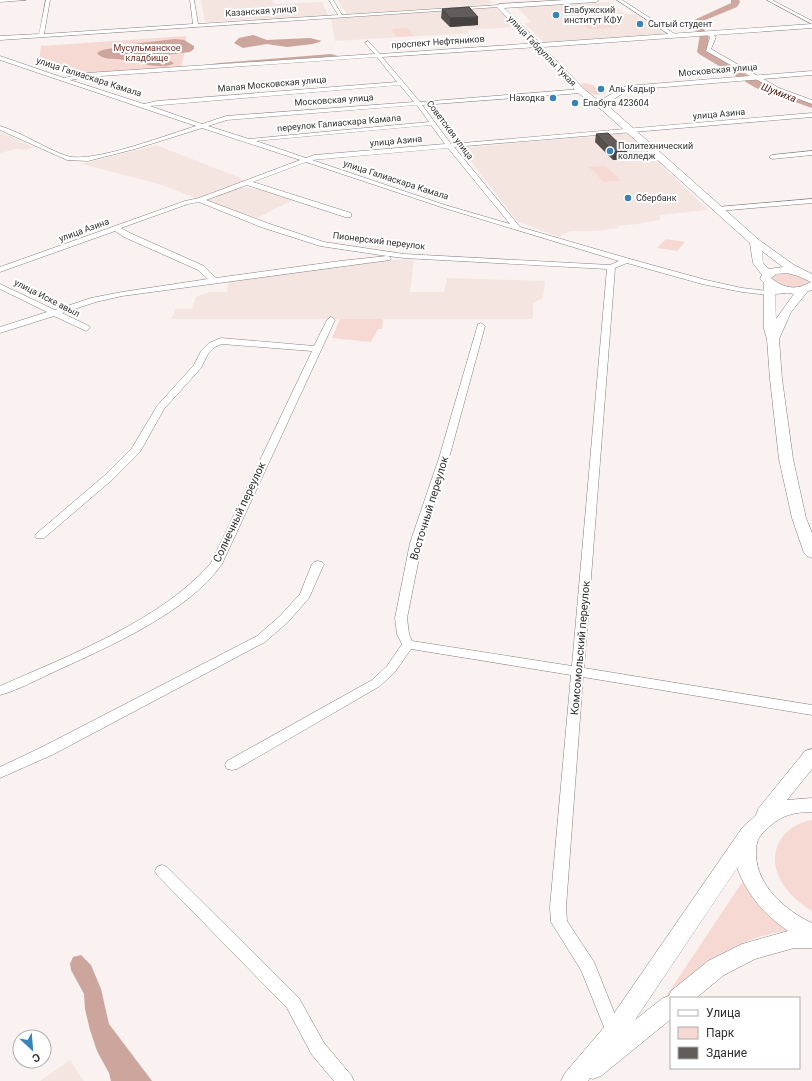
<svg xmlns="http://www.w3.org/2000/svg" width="812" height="1081" font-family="Roboto,sans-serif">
<rect width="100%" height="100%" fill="#f9f2f0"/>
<path fill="#f4e5e1" d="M201,0H272L275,4L322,2L328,15L205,22Z
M337,0H489L494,4L347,14Z
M609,2L625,14H635L665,34L544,42L524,23L531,22L517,7Z
M493,8L498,9L516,27L468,30L469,33L335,41L331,18Z
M0,132L33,147H35L25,150L17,149L0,153Z
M628,133L708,210L660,215V220L637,224L618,226L619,228L595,231H570L559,237L517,221L461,148Z
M156,145L248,181L198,199L159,184L82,164Z
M237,188H251L293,200L257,218L227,209L205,200Z
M377,260H414L410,292H444L447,278L545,281L543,298L533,303V319H171L176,309H192L196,297L210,292H227L228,281Z
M70,1060L84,1081H40Z"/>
<path fill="#f7d9d3" d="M614,22L619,27L588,29L583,24Z
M407,28L414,36L397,37L391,29Z
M186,36V47L181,67L71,76L39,61L41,46Z
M584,83L593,85L601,92H607C595,98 589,93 580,85Z
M606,166L621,181L604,182L589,167Z
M666,239L685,242L677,251L657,248Z
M783,273H795L807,280L808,284C796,292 782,286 772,279L774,275Z
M340,319H383L382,329H378L371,342L332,338Z
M812,820V911C799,903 787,893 780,879C766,851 783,825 812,820Z
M743,881L755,899L792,930C728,938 702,970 657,1010Z"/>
<path fill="#cca69d" d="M253,35L267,40L310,38L322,41L313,44L287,47L267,44L243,48L234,43L239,38Z
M175,39L184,40L194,46V49L190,52L164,55V58L174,63C165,71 136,62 124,60C116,58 103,61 97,53L102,50L140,43Z
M331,54L338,56L204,65L219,63Z
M81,955L91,965L101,989L109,1024L152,1081H111L109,1073L97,1051L90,1030L85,1009L84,994L71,970L70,964L73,957Z"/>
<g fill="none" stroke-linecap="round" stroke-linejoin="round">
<path fill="#cea79f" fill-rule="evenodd" d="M731,0H739L740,2L737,7L698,23L709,35L707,51L748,76L812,101V108L756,88L699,54L697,52L700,34L691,27L690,22L731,3Z"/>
<g stroke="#857f7e" stroke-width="1">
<path id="street" d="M0,0H26L0,2Z
M46,0H50L44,34L193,24L190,0H194L198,24L338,15L329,0H333L342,15L499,5L501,6L499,7L0,40V36L39,34Z
M617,0H622L678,36L673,37Z
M767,0H772L812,21V24Z
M706,32H710L716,37L711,49L779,88L812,100V104L775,90L706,51L710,37L706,34Z
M368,41L380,54L538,43L541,45L538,47L382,57L420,102L581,89L584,91L581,93L422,105L451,144L812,113V117L454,147L520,227L630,259L706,280L742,288L768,291L794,288L798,290L794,292L768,295L742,292L702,284L627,263L615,268L584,668L812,705V715L583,677L566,907L567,921L594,962L622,1032L620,1037L614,1040L608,1037L581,970L551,922L550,907L571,675L411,649L395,672L380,686L237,769L232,770L227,769L225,765L227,761L372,680L387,666L402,644L397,634L395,618L410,543L439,458L478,324L481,323L485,326L449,458L422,543L407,618L409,634L412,641L572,666L607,269L404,258L388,256L391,258L390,260L122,296L96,302L62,313L89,326L90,328L86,331L54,316L0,333V327L47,312L0,289V284L55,310L91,298L122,292L208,279L198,270L124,237L115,231L0,272V267L185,201L199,198L300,160L202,128L135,149L88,161L67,160L0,130V126C23,133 44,148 67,156C92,164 169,134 196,126L0,60V56L64,78L87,73L375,54L365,43ZM377,57L397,82L157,101L144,104L70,80L87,77ZM400,85L414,102L226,116L202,124L150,106ZM417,105L429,122L249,139L208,126L227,120ZM431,125L445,144L314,155L306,158L256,141ZM448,148L510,224L445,205L312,160ZM306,162L441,207L619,261L610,265L404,254L324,242L267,223L206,200L247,185L345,217H351V213L253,182ZM199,202L261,227L320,246L387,256L340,261L216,278L204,266L130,233L121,228L188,204Z
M812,151V155L772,159L769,157L772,155Z
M812,199V203L718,211L714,209L718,207Z
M331,317L335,320L222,564C189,612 108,647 56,671C38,679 19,690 0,695V686C68,656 162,620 211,563L312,351L222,344L215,347L208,354L201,368L164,409L140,452L112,480L44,538H36L35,536L36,534L104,476L132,448L157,406L194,365L201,351L209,343L221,338L314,346L327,320Z
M318,561L322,562L324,564L309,598L288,622L265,642L54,754L0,778V767L44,746L257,636L280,616L300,594L312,564L314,562Z
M162,865L167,867L299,998L324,1043L351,1075L354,1081H334L312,1055L287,1008L157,875L155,871L157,867Z"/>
</g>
<g stroke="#857f7e" stroke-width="1">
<path id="secondary" d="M565,0H599L596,2L504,8L540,43L812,24V28L543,47L584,89L599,101L626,86L812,71V75L628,90L606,104L759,240L794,265L812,274V290L808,291L791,312L779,339L782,379L793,459L806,518L812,533V558L807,556L804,553L792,518L779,459L770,379L767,339L764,329V283L760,279L762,275L753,263L750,243L603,111L578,93L496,6L499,4ZM762,251L783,267L769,269L763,263ZM787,273L798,276L811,282C808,283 805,285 802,286C791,290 779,285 771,278L776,274ZM775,290L794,294L776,319Z
M812,749V769L787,800L812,798V812C795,812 782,815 770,826C767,829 763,832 761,835C756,841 756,848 756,855C757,886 786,911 812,923V948H794L755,959L724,975L696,998H671V1019L601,1076L593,1079L590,1078L588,1081H561L565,1073L606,1025L742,828L756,815L758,809L805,751ZM737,868C748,896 764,914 788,931L742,944L708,961L671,991L669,996L663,998L635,1020Z"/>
</g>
<use href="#street" fill="#fff" fill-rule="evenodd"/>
<use href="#secondary" fill="#fff" fill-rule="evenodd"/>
</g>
<path fill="#54504e" d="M442,9L478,25L450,27L441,18Z
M596,134L626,159L613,160L595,142Z"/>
<path fill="#454140" d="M478,17V25L450,27V18Z
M627,151L626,159L613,160L614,152Z"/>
<path fill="#625d5b" stroke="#454140" d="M469,7L478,17L450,18L442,9Z
M608,133L627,151L614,152L596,134Z"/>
<g fill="#3983b7" stroke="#fff" stroke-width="1.5">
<circle cx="556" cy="15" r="4"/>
<circle cx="640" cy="24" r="4"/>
<circle cx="601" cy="89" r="4"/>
<circle cx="553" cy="98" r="4"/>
<circle cx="575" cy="103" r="4"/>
<circle cx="610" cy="151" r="4"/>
<circle cx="628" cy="198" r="4"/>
</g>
<g text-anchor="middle" stroke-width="4" stroke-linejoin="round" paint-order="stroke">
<g font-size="9" fill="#333130" stroke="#fff" text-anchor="start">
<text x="564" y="13">Елабужский<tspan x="564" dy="10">институт КФУ</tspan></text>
<text x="648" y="27">Сытый студент</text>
<text x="609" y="92">Аль Кадыр</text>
<text x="545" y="101" text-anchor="end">Находка</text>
<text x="583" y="106">Елабуга 423604</text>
<text x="618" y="149">Политехнический<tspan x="618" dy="10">колледж</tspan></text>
<text x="636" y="201">Сбербанк</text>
</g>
<g font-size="9" fill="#333130" stroke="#fff">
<text transform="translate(261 11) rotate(-4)" y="3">Казанская улица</text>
<text transform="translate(438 42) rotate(-4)" y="3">проспект Нефтяников</text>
<text transform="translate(542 51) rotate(46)" y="3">улица Габдуллы Тукая</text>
<text transform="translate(718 70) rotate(-5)" y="3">Московская улица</text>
<text transform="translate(89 77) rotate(18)" y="3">улица Галиаскара Камала</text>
<text transform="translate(272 84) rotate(-5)" y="3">Малая Московская улица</text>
<text transform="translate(334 100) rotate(-4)" y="3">Московская улица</text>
<text transform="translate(719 114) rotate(-5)" y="3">улица Азина</text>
<text transform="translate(339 123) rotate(-5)" y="3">переулок Галиаскара Камала</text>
<text transform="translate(450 130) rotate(53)" y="3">Советская улица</text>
<text transform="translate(396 141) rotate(-5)" y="3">улица Азина</text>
<text transform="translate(396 180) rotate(18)" y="3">улица Галиаскара Камала</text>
<text transform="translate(84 230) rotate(-20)" y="3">улица Азина</text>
<text transform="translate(379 241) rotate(7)" y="3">Пионерский переулок</text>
<text transform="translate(47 298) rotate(27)" y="3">улица Иске авыл</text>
</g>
<g font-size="9" fill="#653127" stroke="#fff">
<text x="147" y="51">Мусульманское<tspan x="147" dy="10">кладбище</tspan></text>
</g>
<g font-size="10" font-style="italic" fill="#512016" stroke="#fff">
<text transform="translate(779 92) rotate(21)" y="4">Шумиха</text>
</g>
<g font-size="11" fill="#333130" stroke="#fff">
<text transform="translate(429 508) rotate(-73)" y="4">Восточный переулок</text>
<text transform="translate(239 512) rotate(-65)" y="4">Солнечный переулок</text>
<text transform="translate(580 648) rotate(-85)" y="4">Комсомольский переулок</text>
</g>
</g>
<rect x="670" y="997" width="130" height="72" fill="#ffffff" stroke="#adadac"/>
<rect x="678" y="1010" width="20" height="6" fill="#ffffff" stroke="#adadac"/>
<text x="706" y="1017" font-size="12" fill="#333130">Улица</text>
<rect x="678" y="1027" width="20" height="12" fill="#f7d9d3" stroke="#adadac"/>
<text x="706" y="1037" font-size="12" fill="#333130">Парк</text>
<rect x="678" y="1047" width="20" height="12" fill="#625d5b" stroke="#adadac"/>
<text x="706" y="1057" font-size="12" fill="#333130">Здание</text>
<g transform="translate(32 1049) rotate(154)"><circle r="19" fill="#ffffff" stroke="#adadac"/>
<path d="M0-3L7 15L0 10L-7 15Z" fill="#3983b7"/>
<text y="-6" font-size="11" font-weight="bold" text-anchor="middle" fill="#333130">С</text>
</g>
</svg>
